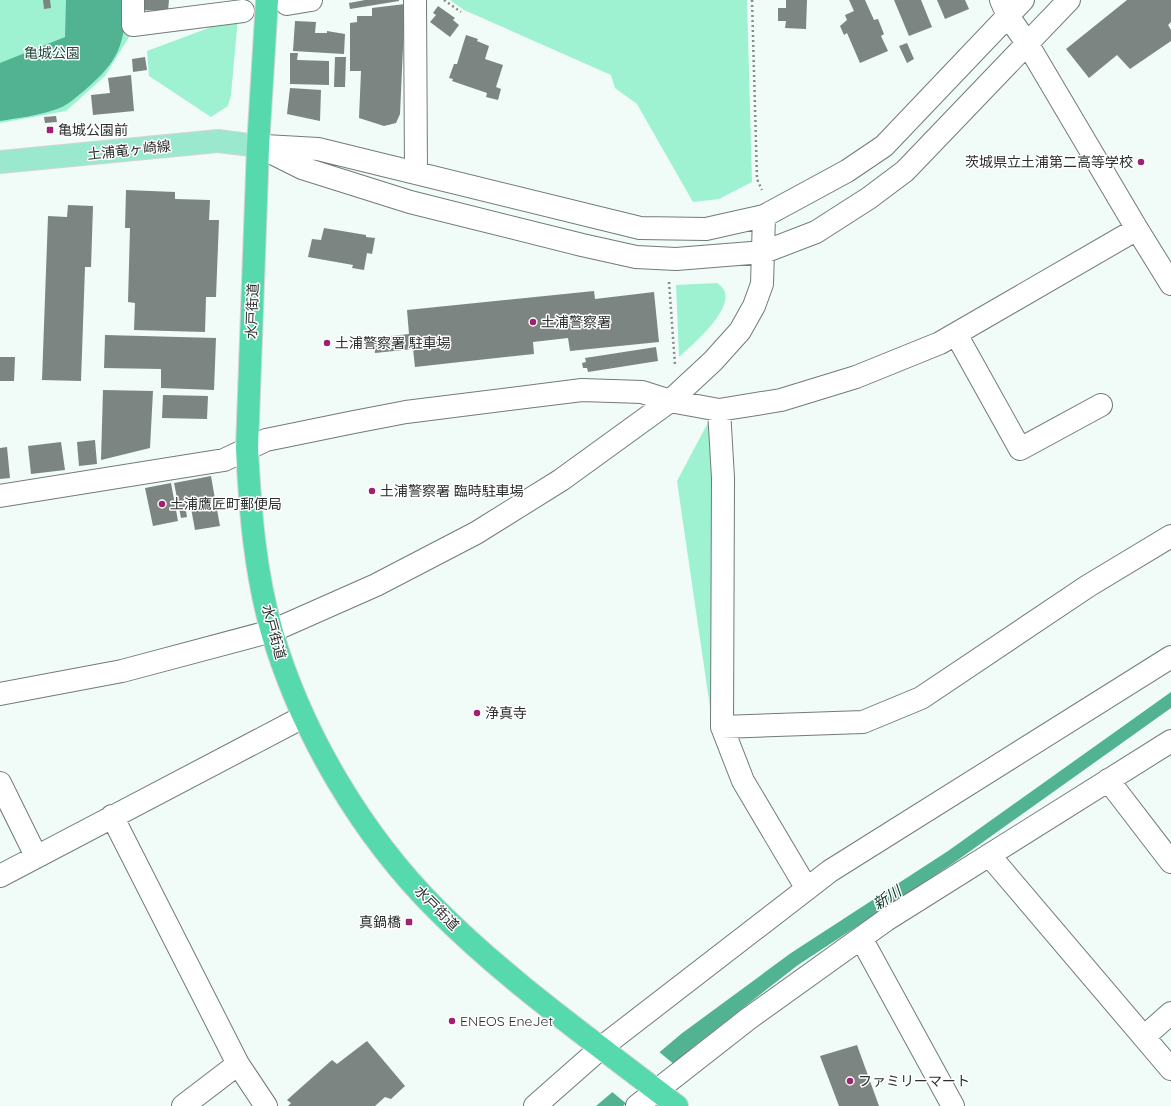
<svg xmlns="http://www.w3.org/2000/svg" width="1171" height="1106" font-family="Quicksand,'Noto Sans JP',sans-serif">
<rect width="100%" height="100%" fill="#f1fbf7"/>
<path fill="#9ef2d2" d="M0,0H130L129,37L105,76L66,111L0,123Z
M450,0H747L752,182L719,199L693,202L637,104L615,88L611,75L464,10Z
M238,17L231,95L228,106L211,117L149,76L147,51Z
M717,283C746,300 693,344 679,357L676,285Z
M711,417L715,477L713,728L677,481Z"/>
<path fill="#52b392" d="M66,0H127C124,45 120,60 85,90C75,98 66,107 54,110C37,116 18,118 0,121V63L65,37Z
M1171,692V708L955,862L798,965L693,1047L623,1106H596L681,1034L791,953L948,851Z"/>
<path fill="#f1fbf7" d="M658,1051L675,1065L628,1105L611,1091Z"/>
<path fill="#7c8581" d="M43,0H50L51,8L44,9Z
M139,0H169L168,11L139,10Z
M365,0H399V1L350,9L349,3Z
M786,0H807L806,29L785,28L786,21H778V8H786Z
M849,0H865L874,20L878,19L884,34L881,36L888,51L860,63L847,33L844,35L840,26L847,20L845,15L854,11Z
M894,0H921L932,27L909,36Z
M937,0H965L969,9L945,19Z
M1127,0H1171V22L1168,25L1171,30V41L1130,69L1117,55L1089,78L1066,49Z
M405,4L400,114L396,123L384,126L359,118L361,71H350V23L357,22V16H372V8Z
M438,6L455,18L453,20L459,25L450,37L430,22L436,15L433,13Z
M295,21L316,22L315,33H327V31L345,34L344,54L293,51Z
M466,35L478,39L477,41L489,46L485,59L503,65L496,87L501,89L498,100L486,97L487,93L452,81L453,79L449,78L454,64H457Z
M907,43L914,59L907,63L899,46Z
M290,53H298L297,60L329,61V85L290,84Z
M145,57L147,70L133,72L132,59Z
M335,57H346L345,87H334Z
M131,75L134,111L93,115L91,95L110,93L108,78Z
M290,88L321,90L320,121L287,114Z
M56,116L57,122L45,123L44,117Z
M126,190L175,192V199L210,200L209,220H219L216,297H206L205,332L134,330L135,303L128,302L130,228H125Z
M68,205L93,206L91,267H85L81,381L42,380L48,216L67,217Z
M324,228L366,235V237L375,238L372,254L367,253L364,270L352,268L353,265L308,257L312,239L321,240Z
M594,291L595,299L654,292L659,342L570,351L568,338L533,342L534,354L415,367L413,349L375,353L373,338L409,334L407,310Z
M105,335L216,338L214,390L161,388V369L104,368Z
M656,347L658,361L588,372L587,368H583L582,363L586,362L585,358Z
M0,357H15L14,381H0Z
M103,390L153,391L150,448L101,460Z
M163,395L208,396L207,419L162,418Z
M95,440L97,464L79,466L77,442Z
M61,442L65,470L31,474L28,446Z
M7,447L10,478L0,479V448Z
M211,476L215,499L185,505L187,517L181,518L174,483Z
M171,483L178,521L153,526L145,488Z
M216,504L220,526L195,530L191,508Z
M367,1041L405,1086L391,1099L385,1097L375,1106H288L291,1103L287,1100L332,1060L337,1064Z
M857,1045L879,1106H839L820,1056Z"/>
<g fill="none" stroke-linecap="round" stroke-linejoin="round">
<g stroke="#727b78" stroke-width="24">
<path id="minor" d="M133,0V25L243,11
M415,0L416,173
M1001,0L1008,16L1027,43L1137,229L1171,284
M287,4L311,0
M258,146L302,168L410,202L582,245L636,257L676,259L764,252L816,232L869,198L905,171L1069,0
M265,146L318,149L640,228L706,229L764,216L847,171L884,146L1023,0
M956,334L1020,449L1101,405
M719,410L723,478L722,727L743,781L807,889
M0,496L224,460L266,440L354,422L406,412L582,390L642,392L670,401L719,410L781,400L856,377L940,343L1137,229
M0,694L122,671L272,631L376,585L476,533L561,480L670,401L713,361L740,331L754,306L762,284L764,216
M722,727L863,722L921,698L1088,586L1171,536
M1108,780L1171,862
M0,783L36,856
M112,816L238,1064L183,1106
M989,855L1171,1069
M0,876L303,717
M861,938L953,1106
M1144,1037L1171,1013
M238,1064L266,1106
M535,1106L602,1047L830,871L1171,657
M637,1106L748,1019L886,920L1171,741"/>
</g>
<g stroke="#d5d5d5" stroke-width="24">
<path id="major" d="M0,162L218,141L258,146"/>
</g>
<g stroke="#d5d5d5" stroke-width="24">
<path id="highway" d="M267,0L258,146L247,448C250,510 255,573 272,632C302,734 362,835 437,910C510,983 596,1043 677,1106"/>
</g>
<path stroke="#858c89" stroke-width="2.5" stroke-dasharray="2 3" stroke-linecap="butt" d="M444,0L461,12
M752,0L757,179L762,190
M669,282L675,365"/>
<use href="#minor" stroke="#fff" stroke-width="22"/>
<use href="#major" stroke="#9ae8ce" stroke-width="22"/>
<use href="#highway" stroke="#57d9ae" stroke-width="22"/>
</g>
<g fill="#a12070" stroke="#fff" stroke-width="1.5">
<rect x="46" y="126" width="8" height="8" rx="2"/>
<circle cx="1141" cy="162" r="4"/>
<circle cx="533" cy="322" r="4"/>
<circle cx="327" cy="343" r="4"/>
<circle cx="372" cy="491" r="4"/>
<circle cx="162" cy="504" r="4"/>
<circle cx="477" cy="713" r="4"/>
<rect x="405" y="918" width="8" height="8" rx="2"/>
<circle cx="452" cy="1021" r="4"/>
<circle cx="850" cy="1081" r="4"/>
</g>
<g text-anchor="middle" stroke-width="3" stroke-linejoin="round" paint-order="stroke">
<g font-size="14" fill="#204a3c" stroke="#fff">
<text x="52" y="58">亀城公園</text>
</g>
<g font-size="14" fill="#2b2f2d" stroke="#fff" text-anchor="start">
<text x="58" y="135">亀城公園前</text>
<text x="1133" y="167" text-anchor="end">茨城県立土浦第二高等学校</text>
<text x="541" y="327">土浦警察署</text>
<text x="335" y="348">土浦警察署 駐車場</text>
<text x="380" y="496">土浦警察署 臨時駐車場</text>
<text x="170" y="509">土浦鷹匠町郵便局</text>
<text x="485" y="718">浄真寺</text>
<text x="401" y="927" text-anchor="end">真鍋橋</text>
<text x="460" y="1026">ENEOS EneJet</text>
<text x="858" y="1086">ファミリーマート</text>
</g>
<g font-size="14" fill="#2b2f2d" stroke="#fff">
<text transform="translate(129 150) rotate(-6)" y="5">土浦竜ヶ崎線</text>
<text transform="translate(252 311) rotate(-88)" y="5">水戸街道</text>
<text transform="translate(274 632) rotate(75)" y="5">水戸街道</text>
<text transform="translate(437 908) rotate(45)" y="5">水戸街道</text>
</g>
<g font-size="15" font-style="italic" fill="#0a3729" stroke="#fff">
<text transform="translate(887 898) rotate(-33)" y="5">新川</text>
</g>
</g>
</svg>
